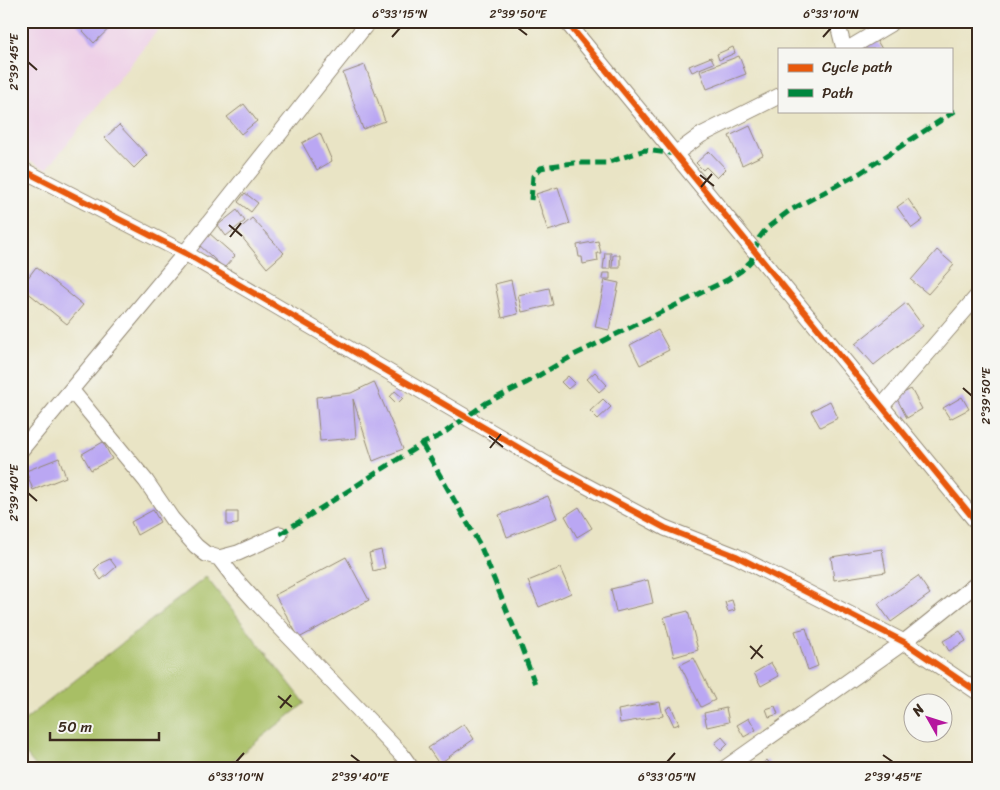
<svg xmlns="http://www.w3.org/2000/svg" width="1000" height="790" font-family="Sriracha,sans-serif">
<rect width="100%" height="100%" fill="#f6f6f2"/>
<filter id="ink" filterUnits="userSpaceOnUse"><feTurbulence type="fractalNoise" baseFrequency=".02" numOctaves="2"/><feDisplacementMap in="SourceGraphic" scale="10" xChannelSelector="R" yChannelSelector="G"/><feConvolveMatrix kernelMatrix="1 2 1 2 8 2 1 2 1" color-interpolation-filters="sRGB"/></filter>
<filter id="wash" filterUnits="userSpaceOnUse"><feTurbulence type="fractalNoise" baseFrequency=".0096" numOctaves="4" result="noise"/><feDisplacementMap in="SourceGraphic" scale="20" xChannelSelector="R" yChannelSelector="G"/><feGaussianBlur stdDeviation="1.12" result="paint"/><feColorMatrix in="noise" values="0 0 0 0 0 0 0 0 0 0 0 0 0 0 0 0 0 1.4 0 .05"/><feComposite in="paint" operator="in"/></filter>
<g filter="url(#wash)">
<rect width="100%" height="100%" fill="#e9e4c5"/>
<path fill="#eed0e7" d="M21,21H165L47,169L21,156Z"/>
<path fill="#a8bf65" stroke="#727442" d="M206,577L305,703L222,769H38L21,748V723Z"/>
<g id="blocks">
<path fill="#baa7f3" d="M74,21H117L94,43Z
M876,39L882,49H862Z
M733,47L735,53L719,60L717,54Z
M739,56L746,74L707,89L700,71Z
M711,57L714,63L692,72L689,66Z
M365,65L385,121L363,129L343,73Z
M244,104L257,121L241,134L227,117Z
M119,125L147,155L134,168L105,138Z
M750,126L763,155L742,165L729,136Z
M320,133L332,161L317,170L302,143Z
M709,151L726,169L717,178L706,167L703,170L696,163Z
M558,187L570,224L548,231L536,194Z
M245,193L258,203L251,212L238,202Z
M908,199L923,220L912,228L897,207Z
M237,210L245,221L226,236L218,225Z
M252,218L284,253L267,268L237,231Z
M209,233L235,256L224,268L199,245Z
M598,241L601,253H597L598,261L583,264L582,257H579L577,245Z
M937,250L954,265L928,294L911,280Z
M605,253H611L610,269H603Z
M613,255H620V268H612Z
M36,267L83,305L67,324L21,287Z
M603,273H610V279H602Z
M511,280L518,314L502,318L495,284Z
M605,280L619,283L609,330L595,327Z
M549,288L553,305L522,312L518,295Z
M906,303L923,326L874,365L855,344Z
M658,330L669,350L640,365L630,345Z
M595,372L607,385L599,392L587,379Z
M568,376L575,383L568,389L561,382Z
M374,382L403,449L373,461L353,399L356,438L320,441L316,397L351,393Z
M911,389L922,409L907,418L896,397Z
M395,391L403,398L397,404L390,397Z
M962,397L969,409L950,419L943,408Z
M603,399L611,407L598,419L590,411Z
M830,401L838,418L820,427L811,411Z
M103,442L112,459L91,470L82,454Z
M59,458L66,477L33,490L26,471Z
M548,496L557,518L507,537L499,515Z
M579,507L592,528L577,537L565,516Z
M153,510L160,522L137,535L131,522Z
M227,512H238V524L227,525Z
M882,549L886,572L834,580L831,557Z
M381,550L385,568L373,571L369,553Z
M346,557L369,600L299,638L275,595Z
M110,559L116,567L101,580L94,570L101,563Z
M560,568L571,593L539,607L528,581Z
M918,576L930,594L891,622L878,604Z
M648,580L653,603L616,612L611,589Z
M732,600L735,610L728,612L725,602Z
M688,611L698,650L674,657L664,617Z
M806,628L818,666L808,670L795,631Z
M960,631L966,641L949,651L943,641Z
M694,658L715,700L701,707L680,665Z
M771,663L779,676L761,686L754,673Z
M660,702L663,716L620,723L618,710Z
M671,706L679,724L674,726L666,709Z
M775,706L778,714L769,717L766,709Z
M726,708L729,722L707,727L704,713Z
M749,718L756,730L744,737L737,725Z
M464,724L474,739L439,764L428,748Z
M722,737L728,744L721,751L715,743Z
M767,760L774,769H756Z"/>
</g>
</g>
<g filter="url(#ink)">
<use href="#blocks" fill-opacity="0" stroke="#928772" stroke-width="1"/>
<g fill="none" stroke-linecap="round" stroke-linejoin="round">
<g stroke="#928772" stroke-width="17">
<path id="street" d="M566,21L979,525
M837,21L844,49
M848,49L890,24
M675,154L701,135L779,96
M21,169L185,253L555,469L665,528L736,556L904,642L979,693
M72,391L146,481L172,519L196,546L206,554L219,558L238,553L280,534
M882,406L979,294
M21,450L185,253L369,21
M219,558L235,579L255,601L402,755L412,769
M724,769L904,642L979,582"/>
</g>
<use href="#street" stroke="#fff" stroke-width="15"/>
<path stroke="#00873e" stroke-width="5" stroke-dasharray="10 5" stroke-linecap="butt" d="M531,200L533,176L541,168L550,166L574,163H606L645,150L675,154
M422,444L480,545L518,638L535,684
M280,534L422,444L441,435L486,403L526,383L574,355L727,280L741,271L751,261L759,238L767,228L789,211L860,173L955,111"/>
<g stroke="#f6f6f2" stroke-width="9">
<path id="cycleway" d="M566,21L979,525
M21,169L185,253L555,469L665,528L736,556L904,642L979,693"/>
</g>
<use href="#cycleway" stroke="#e8590c" stroke-width="6"/>
</g>
</g>
<path fill="none" stroke="#3b2a1e" stroke-width="2" d="M518,28L527,35M392,37L400,28M823,37L831,28M28,62L37,70M700,175L714,186M701,187L712,174M229,225L242,236M230,237L241,223M963,388L972,396M489,436L503,447M490,448L501,434M28,493L37,501M750,646L763,658M751,659L762,645M278,696L292,707M280,708L291,695M351,755L360,762M883,755L893,762M236,762L244,753M667,762L675,753"/>
<rect width="1000" height="790" fill="none" stroke="#f6f6f2" stroke-width="55"/>
<rect x="778" y="48" width="175" height="65" fill="#f6f6f2" stroke="#aba49d"/>
<rect x="788" y="64" width="25" height="8" fill="#e8590c" stroke="#aba49d"/>
<text x="822" y="72" font-size="15" fill="#3b2a1e">Cycle path</text>
<rect x="788" y="89" width="25" height="8" fill="#00873e" stroke="#aba49d"/>
<text x="822" y="98" font-size="15" fill="#3b2a1e">Path</text>
<g transform="translate(928 718) rotate(309)"><circle r="24" fill="#f6f6f2" stroke="#aba49d"/>
<path d="M0-4L9 19L0 12L-9 19Z" fill="#b5179e"/>
<text y="-8" font-size="14" font-weight="bold" text-anchor="middle" fill="#3b2a1e">N</text>
</g>
<path d="M50 732v8h109v-8" fill="none" stroke="#3b2a1e" stroke-width="2.5"/>
<text x="58" y="732" font-size="15" fill="#3b2a1e" stroke="#f6f6f2" stroke-width="4" paint-order="stroke">50 m</text>
<rect x="28" y="28" width="944" height="734" fill="none" stroke="#3b2a1e" stroke-width="2"/>
<g font-size="12" text-anchor="middle" fill="#3b2a1e">
<text x="400" y="18">6°33'15"N</text>
<text x="518" y="18">2°39'50"E</text>
<text x="831" y="18">6°33'10"N</text>
<text transform="translate(14 62) rotate(-90)" y="4">2°39'45"E</text>
<text transform="translate(986 396) rotate(-90)" y="4">2°39'50"E</text>
<text transform="translate(14 493) rotate(-90)" y="4">2°39'40"E</text>
<text x="236" y="781">6°33'10"N</text>
<text x="360" y="781">2°39'40"E</text>
<text x="667" y="781">6°33'05"N</text>
<text x="893" y="781">2°39'45"E</text>
</g>
</svg>
